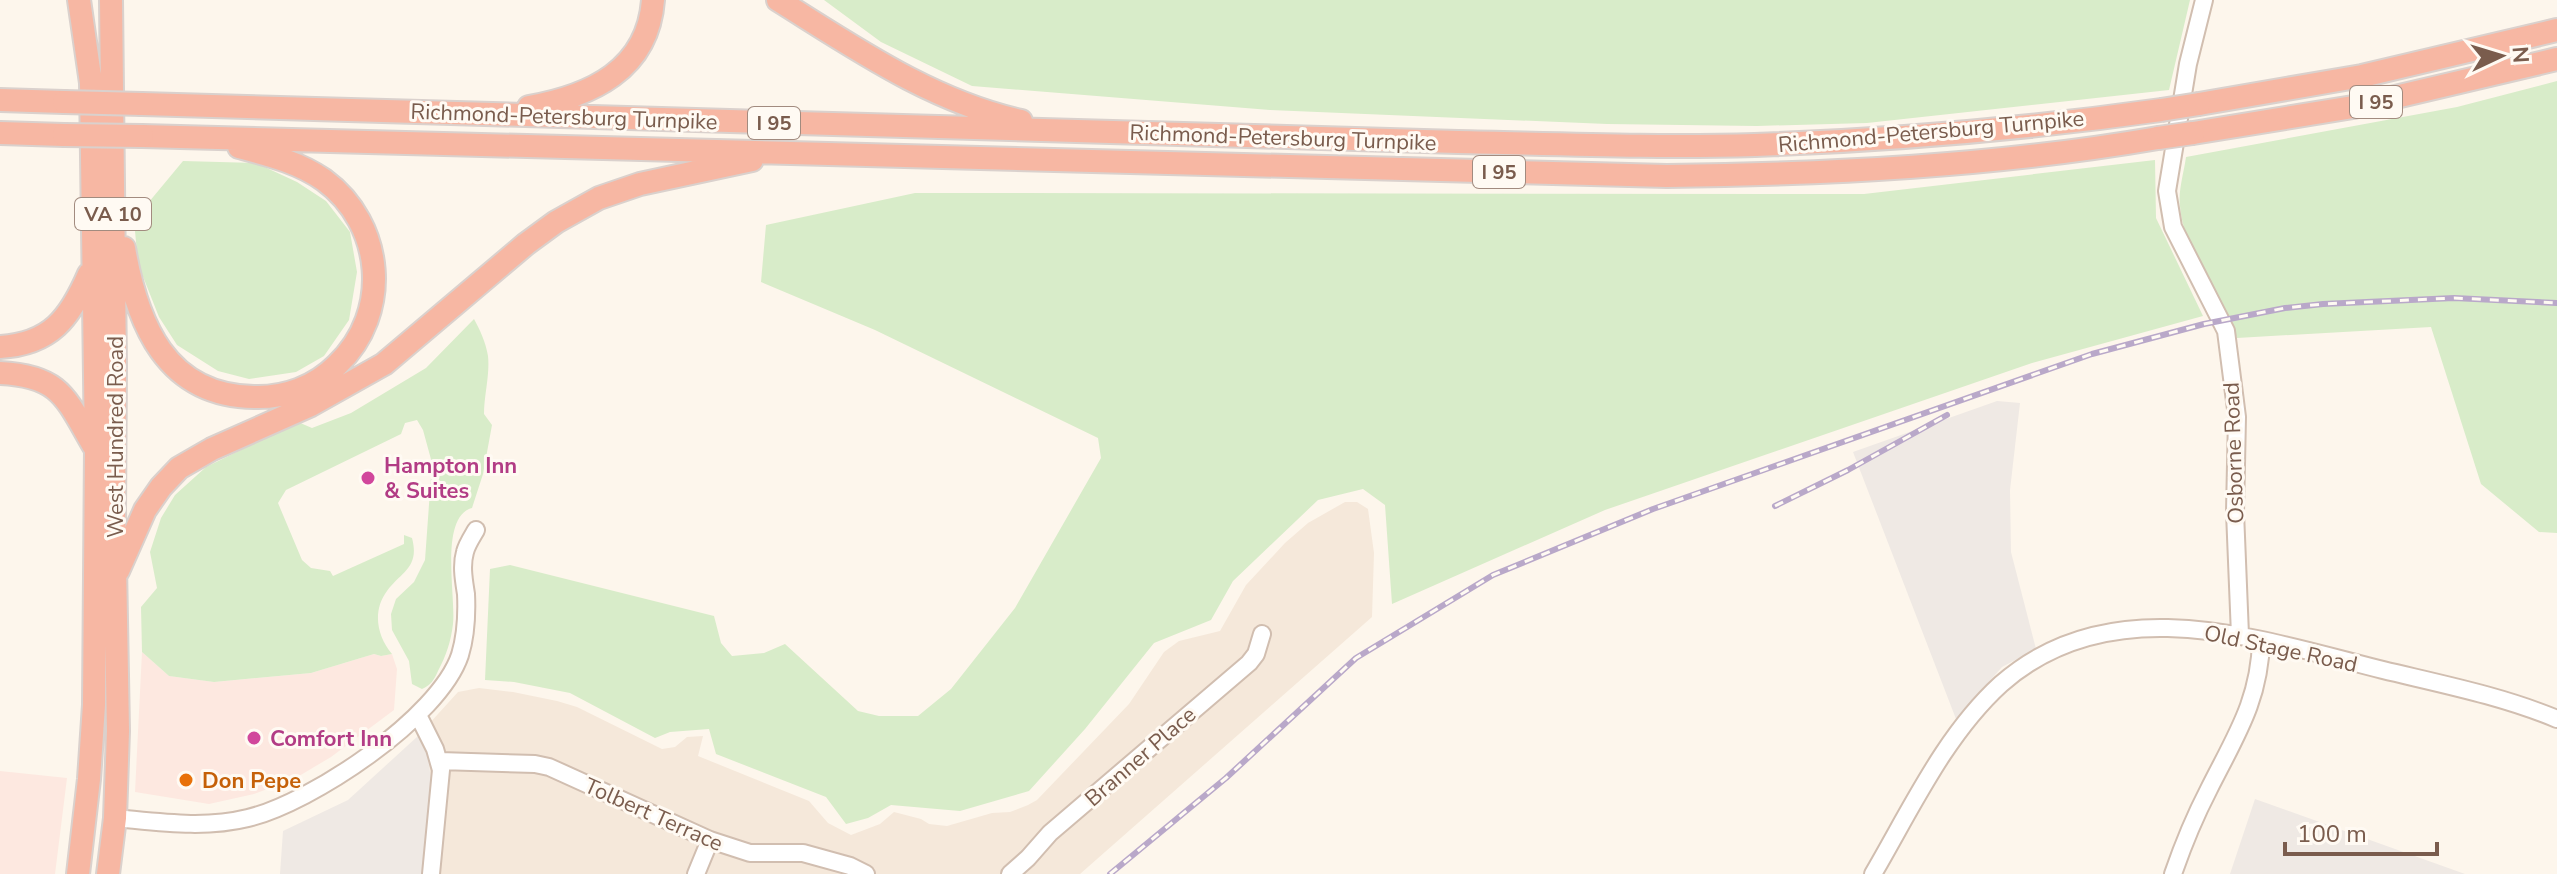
<svg xmlns="http://www.w3.org/2000/svg" width="2557" height="874" font-family="'Nunito Sans',sans-serif">
<rect width="100%" height="100%" fill="#fdf6ec"/>
<path fill="#f5e8da" d="M1345,502H1357L1368,509L1374,553L1372,617L1080,874H422L431,779L427,751L418,736L458,692L479,688L513,692L557,701L577,707L662,749L675,747L687,737L703,736L698,756L809,801L828,823L851,835L880,824L894,812L921,819L929,824L947,826L992,813L1010,812L1028,805L1037,800L1129,704L1164,652L1179,641L1220,631L1246,585L1285,543L1308,523Z"/>
<path fill="#fde8e0" d="M142,652L169,676L214,682L311,673L374,654L381,656L392,654L397,669L394,710L331,757L294,779L254,794L209,804L135,792Z
M0,771L67,778L55,874H0Z"/>
<path fill="#efe9e4" d="M1997,401L2020,403L2010,490L2011,552L2036,649L2002,667L1956,719L1853,452Z
M418,736L427,751L431,779L422,874H280L283,831L348,800Z
M2255,799L2465,874H2230Z"/>
<path fill="#d8ecc9" d="M824,0H2190L2169,90L1867,123L1757,126L1607,124L1270,110L972,86L881,42Z
M2557,81V533L2539,532L2481,484L2431,327L2237,338C2221,297 2183,249 2180,206C2178,191 2184,172 2186,157L2457,107Z
M2155,160L2156,218L2203,316L2032,363L1605,510L1392,604L1385,505L1363,489L1318,500L1233,581L1211,620L1154,643L1085,729L1029,791L960,811L891,805L868,818L846,824L826,797L716,754L709,729L670,732L655,738L570,693L514,682L485,680L490,569L510,565L714,616L721,643L732,656L764,653L785,644L858,711L879,716H918L951,689L1015,608L1101,458L1098,438L875,330L761,282L766,225L915,193L1864,194Z
M183,161L256,163L297,182L326,201L350,232L357,272L349,320L324,356L296,372L249,379L218,371L177,345L159,317L138,264L134,220Z
M474,319C480,330 486,343 488,356C490,375 484,395 484,414L492,425L483,474L472,508C439,517 456,596 453,624C451,641 446,656 438,671C434,680 431,685 422,689L412,684L409,661L392,630L391,614L396,599L414,582L425,560L432,463L423,430L417,420L405,423L401,434L286,490L278,503L302,560L311,568L330,571L333,576L404,544V535L412,538C420,568 401,572 387,591C372,611 377,636 392,654L381,656L374,654L311,673L214,682L169,676L142,652L141,607L157,588L150,552L161,518L175,495L206,467L298,422L312,428L351,413L426,368Z"/>
<g fill="none" stroke-linecap="round" stroke-linejoin="round">
<g stroke="#d1beb0" stroke-width="20">
<path id="minor" d="M2204,0L2188,64L2167,191L2173,227L2226,331L2237,417L2235,512L2240,635
M418,715L435,749L441,770L431,874
M440,761L535,764L549,767L710,840L750,853H803L850,866L866,874
M115,818C159,822 204,829 248,818C311,803 439,718 460,655C466,635 467,615 466,594C464,581 461,566 465,552C467,544 472,537 476,530
M696,874L710,840
M1010,874L1028,858L1050,833L1249,663L1256,654L1262,634
M1873,874C1911,809 1945,735 2001,684C2111,587 2259,639 2383,670C2441,684 2502,696 2557,719
M2173,874C2183,845 2195,816 2209,789C2235,737 2260,700 2261,640"/>
</g>
<g stroke="#dad1cd" stroke-width="26">
<path id="highway" d="M778,0C855,48 931,101 1021,121
M0,100L64,102
M142,104L1458,142C1557,144 1656,148 1755,145C1891,140 2026,129 2161,110
M2199,104L2362,76L2557,30
M529,107C591,96 648,70 653,0
M0,133L64,135
M2193,133L2353,107L2557,59
M142,136L1667,176C1830,174 1996,166 2158,138
M124,248C137,324 166,396 254,397C285,398 315,387 337,365C392,313 384,224 324,180C298,162 269,155 239,147
M0,347C51,344 70,318 89,274
M0,373C62,376 66,399 95,448
M118,571L145,510L161,487L179,468L212,449L311,405L384,364L526,244L556,222L599,198L640,184L752,160
M78,874L89,779L94,705L96,449L91,83L79,0
M108,874L115,818L118,731L114,509L115,367L111,0"/>
</g>
<use href="#minor" stroke="#fff" stroke-width="16"/>
<use href="#highway" stroke="#f7b7a3" stroke-width="22"/>
<g stroke="#b9a8c9" stroke-width="6">
<path id="rail" d="M1775,506L1848,470L1947,415
M1110,874L1226,778L1356,658L1493,575L1653,509L2092,354L2204,324L2285,308L2323,304L2454,298L2557,303"/>
</g>
<use href="#rail" stroke="#fffaf3" stroke-width="3" stroke-dasharray="9" stroke-linecap="butt"/>
<g stroke="#dad1cd" stroke-width="26" stroke-linecap="butt">
<path id="highway-bridge" d="M64,102L142,104
M2161,110L2199,104
M64,135L142,136
M2158,138L2193,133"/>
</g>
<use href="#highway-bridge" stroke="#f7b7a3" stroke-width="22"/>
</g>
<g fill="#d1479c" stroke="#fffaf3" stroke-width="3">
<circle cx="368" cy="478" r="8"/>
<circle cx="254" cy="738" r="8"/>
</g>
<circle fill="#e8710a" stroke="#fffaf3" stroke-width="3" cx="186" cy="780" r="8"/>
<g text-anchor="middle" stroke-width="6" stroke-linejoin="round" paint-order="stroke">
<g fill="#fffaf3" stroke="#a28b7f" stroke-width="2">
<rect x="2350" y="86" width="52" height="32" rx="6"/>
<rect x="748" y="107" width="52" height="32" rx="6"/>
<rect x="1473" y="156" width="52" height="32" rx="6"/>
<rect x="75" y="198" width="76" height="32" rx="6"/>
</g>
<g font-size="20" font-weight="bold" fill="#7a5c4d">
<text x="2376" y="109">I 95</text>
<text x="774" y="130">I 95</text>
<text x="1499" y="179">I 95</text>
<text x="113" y="221">VA 10</text>
</g>
<g font-size="22" fill="#7a5c4d" stroke="#fffaf3">
<text transform="translate(564 116) rotate(2)" y="8">Richmond-Petersburg Turnpike</text>
<text transform="translate(1931 131) rotate(-5)" y="8">Richmond-Petersburg Turnpike</text>
<text transform="translate(1283 137) rotate(2)" y="8">Richmond-Petersburg Turnpike</text>
<text transform="translate(115 437) rotate(-90)" y="8">West Hundred Road</text>
<text transform="translate(2233 453) rotate(-92)" y="8">Osborne Road</text>
<text transform="translate(2281 648) rotate(12)" y="8">Old Stage Road</text>
<text transform="translate(1140 756) rotate(-41)" y="8">Branner Place</text>
<text transform="translate(654 814) rotate(24)" y="8">Tolbert Terrace</text>
</g>
<g font-size="22" font-weight="bold" fill="#b23c85" stroke="#fffaf3" text-anchor="start">
<text x="384" y="473">Hampton Inn<tspan x="384" dy="25">&amp; Suites</tspan></text>
<text x="270" y="746">Comfort Inn</text>
</g>
<g font-size="22" font-weight="bold" fill="#c56008" stroke="#fffaf3" text-anchor="start">
<text x="202" y="788">Don Pepe</text>
</g>
</g>
<g transform="translate(2501 56) rotate(86)" stroke="#fffaf3" stroke-width="6" paint-order="stroke">
<path d="M0-6L14 30L0 20L-14 30Z" fill="#7a5c4d"/>
<text y="-12" font-size="22" font-weight="bold" text-anchor="middle" fill="#7a5c4d">N</text>
</g>
<path d="M2285 842v12h152v-12" fill="none" stroke="#7a5c4d" stroke-width="4"/>
<text x="2297" y="842" font-size="24" fill="#7a5c4d" stroke="#fffaf3" stroke-width="6" paint-order="stroke">100 m</text>
</svg>
